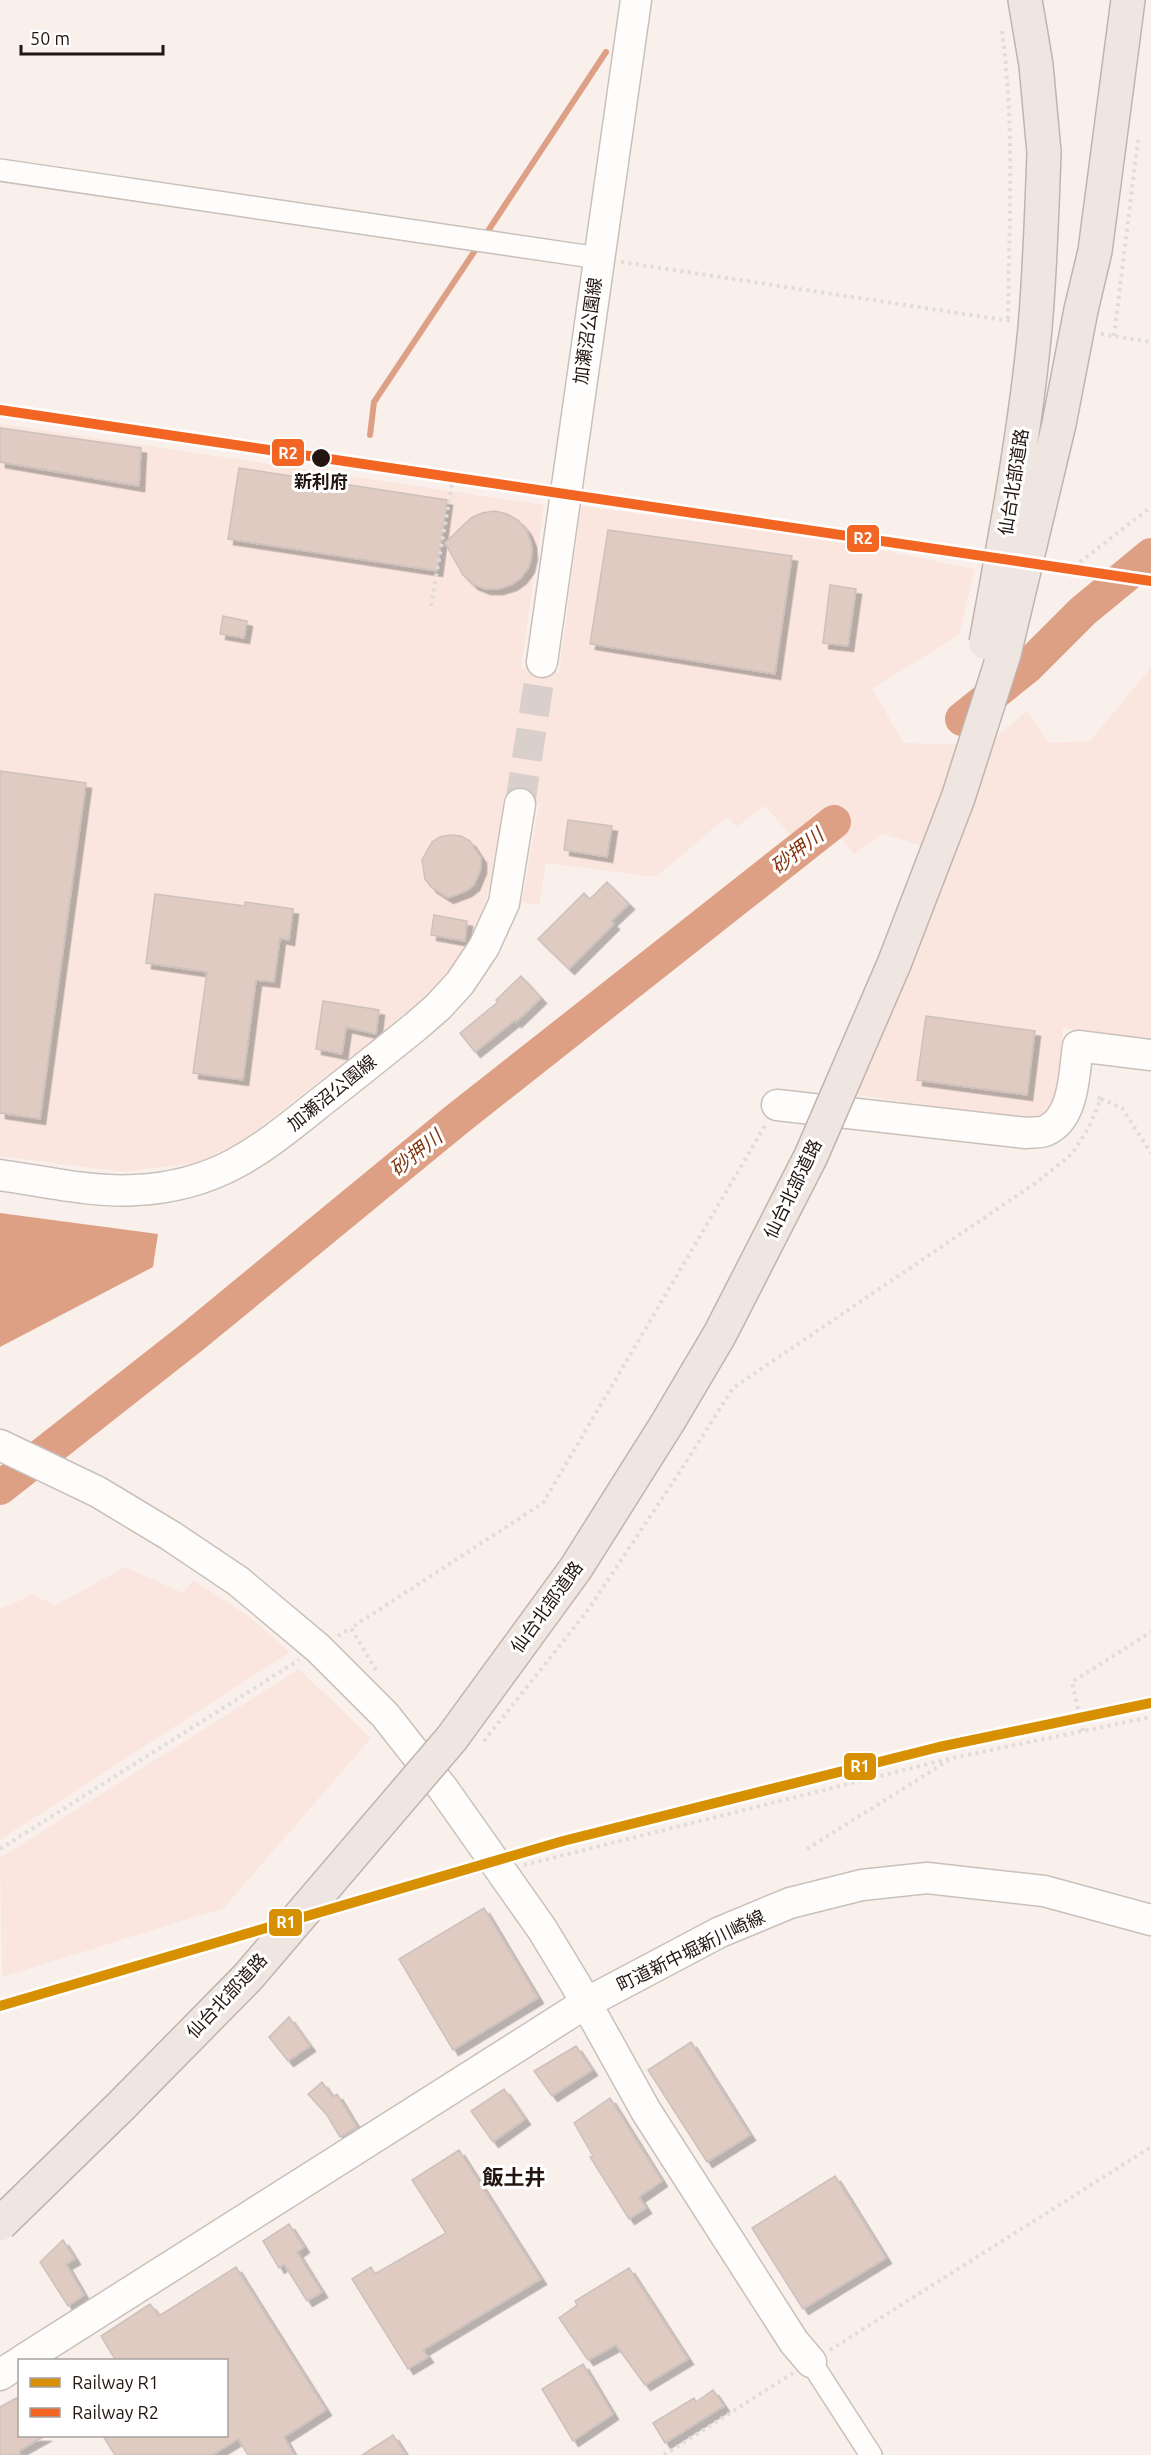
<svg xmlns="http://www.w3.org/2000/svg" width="1151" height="2455" viewBox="0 0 1151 2455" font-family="Ubuntu,'Noto Sans JP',sans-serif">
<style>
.built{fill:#fae6de}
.water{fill:#dea085}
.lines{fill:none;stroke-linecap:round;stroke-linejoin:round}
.stream{stroke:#dea085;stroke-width:6}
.river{stroke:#dea085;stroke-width:34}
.building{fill:#e0cbc2;stroke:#ccc1bd;stroke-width:1.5;filter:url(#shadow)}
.secondary-tunnel{stroke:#d9cfcb;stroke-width:30;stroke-dasharray:30 15;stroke-linecap:butt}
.street-casing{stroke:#cac0ba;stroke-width:24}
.secondary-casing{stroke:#cac0ba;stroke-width:33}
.highway-casing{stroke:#c1b3ad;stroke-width:36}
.path{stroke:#dfdcdb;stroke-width:4;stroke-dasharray:3 4.5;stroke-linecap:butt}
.street{stroke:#fefdfc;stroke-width:21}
.secondary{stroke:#fefdfc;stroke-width:30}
.highway{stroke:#f0e6e1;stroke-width:33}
.highway-bridge-casing{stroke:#c1b3ad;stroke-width:36;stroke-linecap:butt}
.highway-bridge{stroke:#f0e6e1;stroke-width:33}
.rail-1-casing{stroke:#fff;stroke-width:15}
.rail-2-casing{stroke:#fff;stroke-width:15}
.rail-1{stroke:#d79002;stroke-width:10}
.rail-2{stroke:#f26522;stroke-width:10}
.stop-dot{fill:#231510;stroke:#fff;stroke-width:2}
.labels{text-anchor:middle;stroke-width:6;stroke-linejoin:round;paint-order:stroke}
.street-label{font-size:18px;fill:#231510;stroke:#fff}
.stop-label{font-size:18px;font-weight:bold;fill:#231510;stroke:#fff}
.water-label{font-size:20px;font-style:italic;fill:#85360e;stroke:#fff}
.quarter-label{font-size:21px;font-weight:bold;fill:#231510;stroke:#fff}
.line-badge{stroke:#fff;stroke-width:2}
.badge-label{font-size:16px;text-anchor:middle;font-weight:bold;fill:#fff}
</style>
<defs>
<filter id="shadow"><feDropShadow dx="5.5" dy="5.5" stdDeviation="0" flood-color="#0004"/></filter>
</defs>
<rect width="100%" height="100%" fill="#f9f0ec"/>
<!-- built -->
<path class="built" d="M0,424l544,81 -23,163 38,5 22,-167 235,31 159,32 -16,66 -87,54 32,54 83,2 40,-34 22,32 41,-2 61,-74v372l-88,-11 -5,60 -4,18 -7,10 -12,5 -178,-26 94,-241 -69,-20 -28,20 -28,-34 -30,21 -31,-35 -28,21 -10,-10 -71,60 -110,-14 -7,42 -17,-3 17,-98 -35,-6 -13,81 -9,37 -38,64 -54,46 -149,116 -46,21 -71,9 -124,-16z
M125,1567l58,26 10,-13 54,35 43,37 -290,188v-231l32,-14 24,10z
M299,1669l72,69 -147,170 -222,69 -2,-119z"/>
<!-- water -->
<path class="water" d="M0,1213l158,21 -5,33 -153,80z"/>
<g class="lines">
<!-- stream -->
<path class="stream" d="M484,237l122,-185
M370,435l4,-33 104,-156"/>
<!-- river -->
<path class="river" d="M962,719l65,-52 56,-56 68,-56
M0,1488l192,-151 264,-217 378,-298"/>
</g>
<!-- building -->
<path class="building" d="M0,428l141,20 -2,38 -139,-24z
M239,468l208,32 -10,71 -209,-32z
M495,511l12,3 11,6 8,10 5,12 1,12 -3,13 -8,11 -10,7 -13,4h-13l-12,-5 -10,-9 -18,-32 26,-25 11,-5z
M608,530l184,26 -17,118 -185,-30z
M830,585l26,4 -8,57 -25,-3z
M223,616l24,5 -3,17 -24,-4z
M0,771l86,12 -46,336 -40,-6z
M568,820l44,6 -5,31 -43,-7z
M450,835l11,1 9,5 11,17v10l-7,17 -8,6 -18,7 -17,-11 -6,-8 -3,-19 10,-18 8,-5z
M607,882l22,22 -18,17 3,3 -45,45 -31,-30 46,-46 6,6z
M155,894l90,12v-4l48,7 -4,31 -9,-2 -6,44 -18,-2 -13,100 -50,-7 14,-101 -61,-9z
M434,915l33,6 -2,20 -34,-6z
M521,976l20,22 -25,24 -1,-2 -40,32 -15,-19 38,-31 -2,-2z
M323,1001l56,9 -3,24 -30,-7 -4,27 -26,-5z
M926,1016l109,15 -8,64 -110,-15z
M484,1908l54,90 -85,52 -54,-91z
M289,2017l21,29 -22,15 -19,-24z
M691,2042l59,93 -43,27 -59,-92z
M576,2046l16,24 -40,26 -18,-25z
M322,2082l11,15 4,-3 20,33 -17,10 -13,-22 -19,-21z
M504,2089l21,30 -32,23 -22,-31z
M610,2098l52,83 -23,16 7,11 -17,11 -39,-62 3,-1 -19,-33z
M459,2150l82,129 -118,71 5,7 -20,12 -56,-90 19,-12 4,7 71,-41 -34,-53z
M835,2176l51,82 -83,51 -51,-81z
M289,2224l15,23 -7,5 25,40 -15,9 -23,-37 -5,4 -16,-27z
M63,2240l12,19 -9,5 18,31 -16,11 -28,-44z
M236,2267l90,143 -42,27 10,18h-46l-10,-16 -26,16h-97l-12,-19h123v-75h-110l-15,-25 49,-32 9,12z
M629,2268l59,91 -43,26 -29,-40 -28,15 -29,-42 18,-13 -2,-4z
M583,2364l30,50 -40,27 -31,-52z
M713,2390l11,16 -59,37 -12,-20 41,-25 2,4z
M20,2396v40h25l-25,14v5h-20v-48z
M393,2435l13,20h-44z"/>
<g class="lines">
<!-- secondary-tunnel -->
<path class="secondary-tunnel" d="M520,804l22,-142"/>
<defs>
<path id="street" d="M0,170l599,88
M811,2362l60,93"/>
<path id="secondary" d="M542,662l94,-662
M777,1105l249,28c6,-1 14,0 19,-2 30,-12 29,-59 33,-85l73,9
M0,1175c43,6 93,18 136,15 82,-4 125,-40 186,-89 31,-24 62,-49 93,-74l23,-20 22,-24 24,-36 20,-44 16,-99
M0,1445l98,47 73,44 67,45 80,67 67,67 59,75 98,139 34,56 70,126 148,231 17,20
M23,2360l563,-357 134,-71 70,-29 72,-18 65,-7 117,13 107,29
M0,2375l20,-13"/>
<path id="highway" d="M1025,0l11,65 8,87
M1081,310l14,-59 33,-251"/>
</defs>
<!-- street casing -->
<use href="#street" class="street-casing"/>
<!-- secondary casing -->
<use href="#secondary" class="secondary-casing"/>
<!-- highway casing -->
<use href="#highway" class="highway-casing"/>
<!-- path -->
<path class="path" d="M1002,31c13,96 7,193 6,289
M621,262l390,59
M1101,334l50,8
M1114,336l24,-196
M1080,562l71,-55
M431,606l21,-122
M1101,1099l21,9 29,45
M338,1636l13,-8
M376,1670l-25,-42 192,-125 223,-379
M1083,1731l-11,-49 79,-50
M484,1741l104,-131 91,-137 54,-85 304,-206 35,-28 16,-25 13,-30 -6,-3
M0,1849l299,-189
M807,1849l142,-89
M524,1865l428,-107 199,-41
M830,2350l321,-203
M664,2455l129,-82"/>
<!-- street -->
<use href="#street" class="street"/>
<!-- secondary -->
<use href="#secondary" class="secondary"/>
<!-- highway -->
<use href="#highway" class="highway"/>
<defs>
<path id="highway-bridge" d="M986,643c19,-105 39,-209 49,-315 5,-58 7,-117 9,-176
M0,2224l120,-117 128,-130 204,-239 124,-170 92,-146 52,-88 91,-178 83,-192 64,-166 46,-144 55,-230 22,-114"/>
</defs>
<!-- highway-bridge casing -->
<use href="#highway-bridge" class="highway-bridge-casing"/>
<!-- highway-bridge -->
<use href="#highway-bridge" class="highway-bridge"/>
<defs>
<path id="rail-1" d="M0,2006l563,-165 376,-94 212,-44"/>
<path id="rail-2" d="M0,410l1151,171"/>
</defs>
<!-- rail-1 casing -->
<use href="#rail-1" class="rail-1-casing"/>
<!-- rail-2 casing -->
<use href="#rail-2" class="rail-2-casing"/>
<!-- rail-1 -->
<use href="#rail-1" class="rail-1"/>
<!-- rail-2 -->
<use href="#rail-2" class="rail-2"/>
</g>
<!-- markers -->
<circle class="stop-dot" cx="321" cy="458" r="10"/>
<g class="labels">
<!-- street labels -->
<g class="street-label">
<text transform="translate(588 331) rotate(-82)" y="6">加瀬沼公園線</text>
<text transform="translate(1014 482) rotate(-81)" y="6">仙台北部道路</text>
<text transform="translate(332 1093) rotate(-39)" y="6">加瀬沼公園線</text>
<text transform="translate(793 1189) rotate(-64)" y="6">仙台北部道路</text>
<text transform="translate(547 1607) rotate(-54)" y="6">仙台北部道路</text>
<text transform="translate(691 1951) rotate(-26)" y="6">町道新中堀新川崎線</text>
<text transform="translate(227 1996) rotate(-47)" y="6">仙台北部道路</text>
</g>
<!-- stop labels -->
<g class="stop-label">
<text x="321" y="488">新利府</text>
</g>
<!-- water labels -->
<g class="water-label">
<text transform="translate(797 851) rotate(-38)" y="7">砂押川</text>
<text transform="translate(416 1153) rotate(-39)" y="7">砂押川</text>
</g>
<!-- quarter labels -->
<g class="quarter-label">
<text x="514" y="2185">飯土井</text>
</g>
</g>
<g class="line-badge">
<rect x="271" y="438" width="34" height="29" rx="6" fill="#f26522"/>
<rect x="846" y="524" width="34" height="29" rx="6" fill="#f26522"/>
<rect x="843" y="1752" width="34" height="29" rx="6" fill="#d79002"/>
<rect x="268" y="1908" width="35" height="29" rx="6" fill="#d79002"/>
</g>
<g class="badge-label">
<text x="288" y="459">R2</text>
<text x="863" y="544">R2</text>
<text x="860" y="1772">R1</text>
<text x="286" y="1928">R1</text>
</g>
<!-- legend -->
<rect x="18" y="2359" width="210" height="78" fill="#ffffff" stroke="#a7a19f" stroke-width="1.5"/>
<rect x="30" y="2378" width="30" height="9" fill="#d79002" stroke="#a7a19f" stroke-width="1.5"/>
<text x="72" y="2389" font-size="18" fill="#231510">Railway R1</text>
<rect x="30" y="2408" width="30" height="9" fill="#f26522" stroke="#a7a19f" stroke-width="1.5"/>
<text x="72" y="2419" font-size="18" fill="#231510">Railway R2</text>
<!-- scale -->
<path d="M21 45v9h142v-9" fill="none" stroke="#231510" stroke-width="3"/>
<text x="30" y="45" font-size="18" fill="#231510" stroke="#ffffff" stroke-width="4.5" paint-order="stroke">50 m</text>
</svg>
